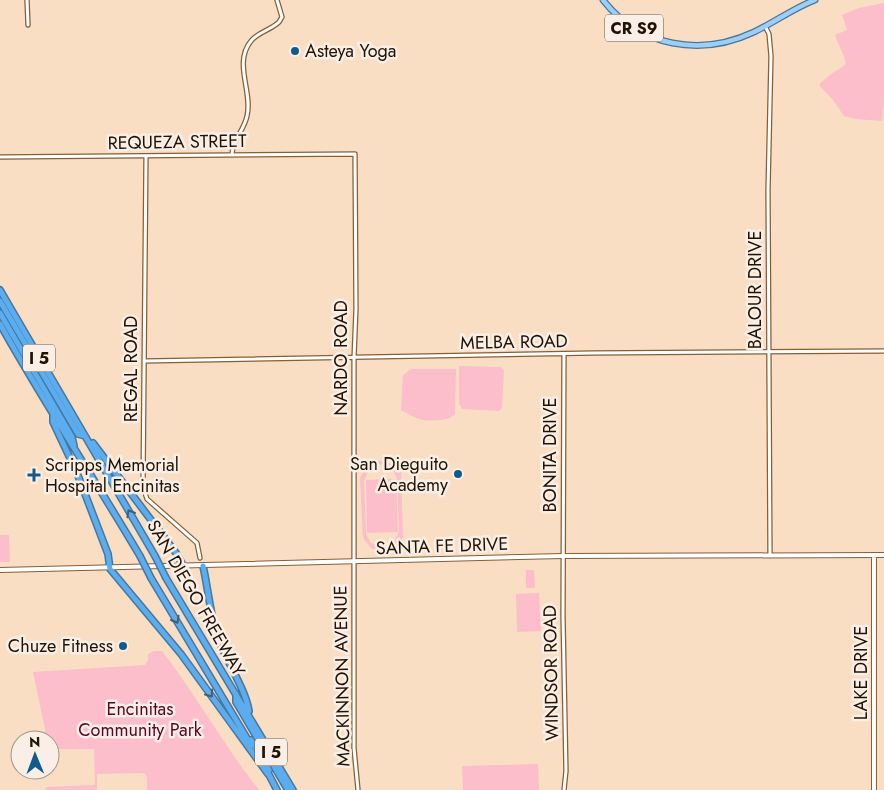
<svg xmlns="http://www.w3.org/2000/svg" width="884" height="790" viewBox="0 0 884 790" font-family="Jost,sans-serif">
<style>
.green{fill:#fbbeca;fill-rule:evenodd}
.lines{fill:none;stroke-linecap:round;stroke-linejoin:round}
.tertiary-casing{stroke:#875f35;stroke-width:5.5}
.secondary-casing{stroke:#875f35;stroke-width:6}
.primary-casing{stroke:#48779d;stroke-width:7}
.motorway-casing{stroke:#48779d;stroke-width:8}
.tertiary{stroke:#fff;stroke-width:3}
.secondary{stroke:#fff;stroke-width:4}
.primary{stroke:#9dcef6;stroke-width:4.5}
.motorway{stroke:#5cadf0;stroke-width:5}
.motorway-bridge-casing{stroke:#48779d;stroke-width:8;stroke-linecap:butt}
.motorway-bridge{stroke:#5cadf0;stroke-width:5}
.oneway{stroke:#3f6079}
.poi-dot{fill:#105b8e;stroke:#f9efe6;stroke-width:2}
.labels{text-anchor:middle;stroke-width:5;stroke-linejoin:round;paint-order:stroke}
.shield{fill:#f9efe6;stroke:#625446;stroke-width:1}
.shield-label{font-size:16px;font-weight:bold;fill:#221202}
.poi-label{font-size:18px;fill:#221202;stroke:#f9efe6;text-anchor:start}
.street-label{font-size:18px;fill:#221202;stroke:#f9efe6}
.park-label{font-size:18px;fill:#5a0426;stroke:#f9efe6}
</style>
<rect width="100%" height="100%" fill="#fadec3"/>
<!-- green -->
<path class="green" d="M884,3v99l-2,19 -26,-2 -12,-3 -11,-16 -14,-15c7,-9 18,-14 27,-21 -2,-11 -8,-19 -11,-29l12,-5 -5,-15 17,-7z
M459,366l42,1 3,3 -2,38 -3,3 -37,-2 -3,-6z
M411,369h45l-1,45c-5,5 -8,5 -15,6 -18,2 -23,-1 -39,-10l2,-35z
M377,461c10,-1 16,6 24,6l2,71 -8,10 -12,4 -12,-4 -8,-10 -3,-60 6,-11zM380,464l12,5 5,9 2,53 -5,11 -11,5 -12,-4 -5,-9 -2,-53 5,-11z
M396,479l2,53 -31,1 -1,-53z
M0,535h9l1,27h-10z
M526,570h8l1,18h-9z
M539,593l2,38 -24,1 -1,-38z
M154,651h8c35,45 62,95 97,139h-112v-13l-3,-4 -47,1v16h-51v-3l49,-2 -1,-36h-44v-9h-5v-11l-12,-57 112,-7 3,-5v-6z
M538,764l1,26h-76l-1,-24z"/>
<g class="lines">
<defs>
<path id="tertiary" d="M27,0l1,25
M765,26l4,8 2,22 -3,134 2,365
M232,155c0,-15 12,-24 15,-39 6,-24 -14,-53 4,-75 7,-9 20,-11 28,-19l3,-5 -5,-17
M0,157l355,-3 1,155 -2,49v390l4,42
M146,157l-3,330 4,12 50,44 3,15
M564,354l-1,262 3,155 -2,19
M145,361l448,-8 291,-2"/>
<path id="secondary" d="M874,555v235
M0,570l563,-14 321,-1"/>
<path id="primary" d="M603,0c37,47 98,57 151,32 21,-10 40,-24 61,-32"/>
<path id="motorway" d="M0,290l155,266
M0,301l78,133 7,2
M0,313l72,124 2,9
M0,324c44,79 94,154 140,232
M53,413v9l24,51 31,81 2,15 71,85 87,120
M93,443l83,110 8,14
M203,566c5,22 7,47 14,69 8,25 28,52 32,76
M151,578l100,167
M166,578l127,212
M236,694v8l52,88
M251,740l18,30
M267,771l10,19"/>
</defs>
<!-- tertiary casing -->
<use href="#tertiary" class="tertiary-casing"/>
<!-- secondary casing -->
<use href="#secondary" class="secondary-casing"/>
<!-- primary casing -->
<use href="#primary" class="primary-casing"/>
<!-- motorway casing -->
<use href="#motorway" class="motorway-casing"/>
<!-- tertiary -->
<use href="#tertiary" class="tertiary"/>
<!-- secondary -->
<use href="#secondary" class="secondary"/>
<!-- primary -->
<use href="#primary" class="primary"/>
<!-- motorway -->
<use href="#motorway" class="motorway"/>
<defs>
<path id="motorway-bridge" d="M140,556l11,22
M155,556l11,22"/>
</defs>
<!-- motorway-bridge casing -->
<use href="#motorway-bridge" class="motorway-bridge-casing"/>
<!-- motorway-bridge -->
<use href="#motorway-bridge" class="motorway-bridge"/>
</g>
<!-- one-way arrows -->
<defs><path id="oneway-chevron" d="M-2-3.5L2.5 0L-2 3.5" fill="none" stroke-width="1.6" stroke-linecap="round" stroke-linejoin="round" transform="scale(1.25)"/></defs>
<g class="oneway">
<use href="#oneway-chevron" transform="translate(130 513) rotate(-120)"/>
<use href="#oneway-chevron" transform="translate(176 620) rotate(60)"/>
<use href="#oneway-chevron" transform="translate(210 694) rotate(54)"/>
</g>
<!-- markers -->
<g class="poi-dot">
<circle cx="295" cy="51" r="5"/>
<circle cx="458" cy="474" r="5"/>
<path d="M31.5 467.5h5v5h5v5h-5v5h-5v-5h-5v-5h5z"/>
<circle cx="123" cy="646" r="5"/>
</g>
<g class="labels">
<!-- shield labels -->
<g class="shield">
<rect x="605" y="14.5" width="58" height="27" rx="4"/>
<rect x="23" y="344.5" width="32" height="27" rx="4"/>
<rect x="255" y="738.5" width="32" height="27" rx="4"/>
</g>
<g class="shield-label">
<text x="634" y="34">CR S9</text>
<text x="39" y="364">I 5</text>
<text x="271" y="758">I 5</text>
</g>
<!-- poi labels -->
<g class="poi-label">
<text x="305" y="57">Asteya Yoga</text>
<text x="448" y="470" text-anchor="end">San Dieguito<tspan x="448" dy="21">Academy</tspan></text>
<text x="45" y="471">Scripps Memorial<tspan x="45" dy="21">Hospital Encinitas</tspan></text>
<text x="113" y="652" text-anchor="end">Chuze Fitness</text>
</g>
<!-- street labels -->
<g class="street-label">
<text transform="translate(177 142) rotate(-1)" y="6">REQUEZA STREET</text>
<text transform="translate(755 290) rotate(-90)" y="6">BALOUR DRIVE</text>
<text transform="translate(514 342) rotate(-1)" y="6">MELBA ROAD</text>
<text transform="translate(341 358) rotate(-90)" y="6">NARDO ROAD</text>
<text transform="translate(131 369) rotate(-90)" y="6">REGAL ROAD</text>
<text transform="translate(550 455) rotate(-90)" y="6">BONITA DRIVE</text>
<text transform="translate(442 546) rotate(-2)" y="6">SANTA FE DRIVE</text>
<text transform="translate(196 598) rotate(60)" y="6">SAN DIEGO FREEWAY</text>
<text transform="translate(551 673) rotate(-91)" y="6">WINDSOR ROAD</text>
<text transform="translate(861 673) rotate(-90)" y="6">LAKE DRIVE</text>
<text transform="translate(342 676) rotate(-91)" y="6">MACKINNON AVENUE</text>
</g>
<!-- park labels -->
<g class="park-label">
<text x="140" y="715">Encinitas<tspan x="140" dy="21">Community Park</tspan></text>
</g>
</g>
<!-- north arrow -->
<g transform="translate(35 755) rotate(359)"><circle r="24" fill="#f9efe6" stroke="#a3978b"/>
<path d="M0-4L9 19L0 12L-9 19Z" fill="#105b8e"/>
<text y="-8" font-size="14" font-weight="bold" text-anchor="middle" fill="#221202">N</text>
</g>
</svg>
